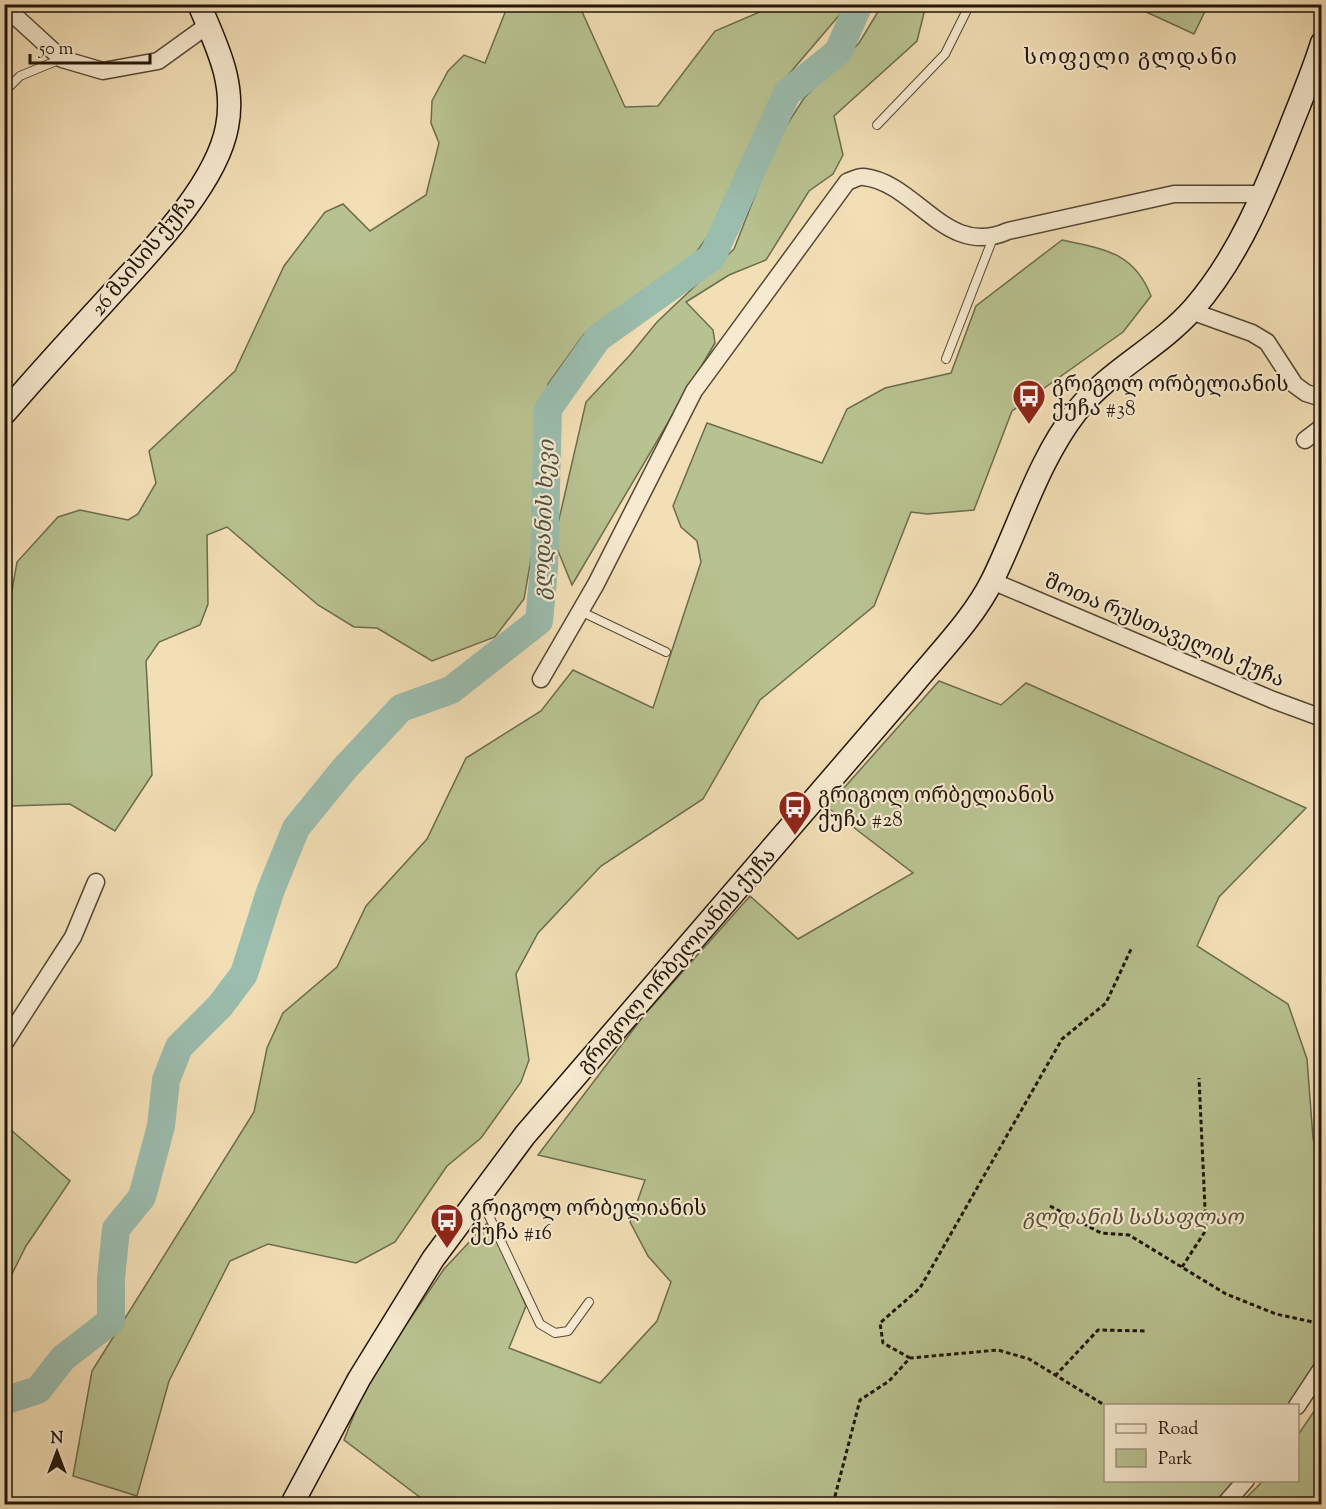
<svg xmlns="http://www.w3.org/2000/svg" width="1326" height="1509" viewBox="0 0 1326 1509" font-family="'Sorts Mill Goudy','Noto Serif Georgian',serif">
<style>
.green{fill:#b8c290;stroke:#6c6c4d;stroke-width:1.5}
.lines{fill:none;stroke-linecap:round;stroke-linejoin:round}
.river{stroke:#9bbdae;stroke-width:28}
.lane-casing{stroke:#544835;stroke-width:10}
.street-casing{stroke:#544835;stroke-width:19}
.secondary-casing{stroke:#1f150a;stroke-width:25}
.path{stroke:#1f150a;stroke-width:3;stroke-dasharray:4.5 3;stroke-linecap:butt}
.lane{stroke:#f7ead0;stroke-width:8}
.street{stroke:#f7ead0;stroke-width:16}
.secondary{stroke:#f7ead0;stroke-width:22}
.labels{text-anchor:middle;stroke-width:4.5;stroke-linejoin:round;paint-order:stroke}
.street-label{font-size:21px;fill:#1f150a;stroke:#f7ead0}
.poi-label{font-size:21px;fill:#1f150a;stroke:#f7ead0;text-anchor:start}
.park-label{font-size:21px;font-style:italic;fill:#555239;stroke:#f7ead0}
.neighbourhood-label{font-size:22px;letter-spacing:1.5px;fill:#1f150a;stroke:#f7ead0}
.water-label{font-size:22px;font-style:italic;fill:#4a5043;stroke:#f7ead0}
</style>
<rect width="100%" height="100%" fill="#f3dfb6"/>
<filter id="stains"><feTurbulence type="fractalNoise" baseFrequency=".00333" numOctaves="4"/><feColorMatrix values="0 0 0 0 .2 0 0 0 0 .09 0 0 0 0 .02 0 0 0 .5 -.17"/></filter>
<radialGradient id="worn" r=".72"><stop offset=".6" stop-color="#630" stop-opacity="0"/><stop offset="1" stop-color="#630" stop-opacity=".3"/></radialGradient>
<!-- green -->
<path class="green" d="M508,5h71l46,102 33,-1 57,-75 61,-26h72l-64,75 -55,127 -34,47 -111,80 -36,50 -10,61 -1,80 -13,74 -29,38 -63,24 -55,-33 -23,-1 -36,-22 -91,-78 -20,8 1,69 -8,21 -41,17 -13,19 6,114 -37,56 -45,-27 -59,2 -6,-2v-175l12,-67 41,-45 22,-7 48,10 10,-6 18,-31 -7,-32 86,-80 49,-105 41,-54 18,-8 27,27 56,-36 13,-52 -8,-20 1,-22 16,-30 16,-16 21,8z
M882,5h44l-9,36 -83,75 9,39 -10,19 -24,17 -43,69 -37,15 -43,27 27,28 2,13 -143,242 -18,-44 32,-139 44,-47 27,-33 77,-73 42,-107 28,-44 55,-55z
M1131,5l77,-1v1l-14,29z
M1062,240c42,9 72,12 89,56l-28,36 -111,79 -38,99 -47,4 -16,-2 -37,94 -114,94 -57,99 -102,67 -63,67 -22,41 13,86 -8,22 -40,56 -34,28 -52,76 -39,21 -88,-19 -38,17 -61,120 -32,115 -64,-20 19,-105 162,-259 13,-64 16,-35 54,-46 29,-61 61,-67 39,-81 75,-47 32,-41 80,38 48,-146 -4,-21 -16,-14 -8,-21 34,-83 115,40 25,-54 38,-21 66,-15 25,-67z
M939,681l62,24 25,-22 280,125 -87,89 -22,49 91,58 19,55 6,79 9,41 -1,182 -31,44 -184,1v74l129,1 -21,23h-785l-85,-64 23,-58 77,-113 45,-48 37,85 -17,42 91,35 57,-62 14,-39 -23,-26 -18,-34 15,-42 -107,-25 107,-141 105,-118 48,43 115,-66 -86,-66z
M11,1130l59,51 -44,65 -21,42 -1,-152z
M1321,1401v103h-81l23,-23 35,-1v-45z"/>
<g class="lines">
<!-- river -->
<path class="river" d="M4,1401l34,-11 25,-32 48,-37v-43l5,-49 26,-32 19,-71 5,-46 13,-33 41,-41 24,-32 26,-82 26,-64 49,-60 56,-60 50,-18 88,-69 5,-53 4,-159 50,-71 114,-81 75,-164 51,-41 21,-48"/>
<defs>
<path id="lane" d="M4,92l16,-16 41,-17
M877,125l68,-71 25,-50
M946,359l47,-121
M580,611l86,41
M481,1199l59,125 15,9 13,-2 21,-29"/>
<path id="street" d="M4,6l58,53 41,12 55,-10 50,-36
M1191,311l61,22 15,9 28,43 11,8 16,5
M1305,440l17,-13
M992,581l281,119 49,18
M541,679l55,-95 98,-193 153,-209c5,-2 12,-6 17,-5 53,6 82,82 144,54l166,-37h88
M4,1044l69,-107 23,-55
M1297,1406l25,-38
M1225,1504l21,-24"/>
<path id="secondary" d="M4,414c34,-40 69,-78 104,-116 40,-44 108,-112 119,-171 9,-45 -11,-82 -28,-123
M292,1504l67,-125 74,-120 92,-124 386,-448c28,-34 63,-69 82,-108 27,-55 45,-118 83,-167 33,-42 83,-64 118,-104 45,-52 71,-117 96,-180 11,-28 23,-56 32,-85"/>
</defs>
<!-- lane casing -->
<use href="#lane" class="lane-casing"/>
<!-- street casing -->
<use href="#street" class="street-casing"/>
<!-- secondary casing -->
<use href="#secondary" class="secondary-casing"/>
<!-- path -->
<path class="path" d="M1050,1206l51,27 28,2 97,59 50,20 46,10
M1182,1267l24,-37 -7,-152
M910,1358l-27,-15 -3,-20 40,-35 142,-249 44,-36 26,-56
M1055,1376l43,-46 49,1
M833,1504l27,-104 29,-19 21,-23 88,-8 31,9 77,47"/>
<!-- lane -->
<use href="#lane" class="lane"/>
<!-- street -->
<use href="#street" class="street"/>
<!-- secondary -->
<use href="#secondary" class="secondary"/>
</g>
<!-- icons -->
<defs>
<symbol id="bus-pin" viewBox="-11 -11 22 30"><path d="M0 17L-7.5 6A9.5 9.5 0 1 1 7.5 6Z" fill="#8f2418" stroke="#f7ead0"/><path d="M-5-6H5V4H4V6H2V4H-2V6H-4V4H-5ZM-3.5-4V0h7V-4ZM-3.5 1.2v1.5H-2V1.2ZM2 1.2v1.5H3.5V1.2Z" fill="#fff"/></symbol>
</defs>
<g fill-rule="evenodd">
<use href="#bus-pin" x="1010" y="377" width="38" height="52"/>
<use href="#bus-pin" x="776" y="788" width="38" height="52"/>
<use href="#bus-pin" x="428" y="1201" width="38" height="52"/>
</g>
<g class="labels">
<!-- street labels -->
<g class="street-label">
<text transform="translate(143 255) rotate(-50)" y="7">26 მაისის ქუჩა</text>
<text transform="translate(1165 630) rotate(23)" y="7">შოთა რუსთაველის ქუჩა</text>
<text transform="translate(676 960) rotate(-49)" y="7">გრიგოლ ორბელიანის ქუჩა</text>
</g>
<!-- poi labels -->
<g class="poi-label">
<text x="1052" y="391">გრიგოლ ორბელიანის<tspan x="1052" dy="24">ქუჩა #38</tspan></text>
<text x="818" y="802">გრიგოლ ორბელიანის<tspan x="818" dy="24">ქუჩა #28</tspan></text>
<text x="470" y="1215">გრიგოლ ორბელიანის<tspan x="470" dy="24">ქუჩა #16</tspan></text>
</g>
<!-- park labels -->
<g class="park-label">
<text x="1133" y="1224">გლდანის სასაფლაო</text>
</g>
<!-- neighbourhood labels -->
<g class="neighbourhood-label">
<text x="1131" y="64">სოფელი გლდანი</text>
</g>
<!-- water labels -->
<g class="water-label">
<text transform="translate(543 520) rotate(-88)" y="8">გლდანის ხევი</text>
</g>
</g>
<!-- margin -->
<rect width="1326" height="1509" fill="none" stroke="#f3dfb6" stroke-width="24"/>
<rect x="6" y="6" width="1314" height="1497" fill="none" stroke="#1f150a" stroke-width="3"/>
<rect x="12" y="12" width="1302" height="1485" fill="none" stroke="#1f150a" stroke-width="1.5"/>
<!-- legend -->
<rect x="1104" y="1404" width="195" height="78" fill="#f7ead0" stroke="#a19581" stroke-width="1.5"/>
<rect x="1116" y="1424" width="30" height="9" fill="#f7ead0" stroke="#a19581" stroke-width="1.5"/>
<text x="1158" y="1434" font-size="18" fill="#1f150a">Road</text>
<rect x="1116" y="1449" width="30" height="18" fill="#b8c290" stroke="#a19581" stroke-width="1.5"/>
<text x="1158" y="1464" font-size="18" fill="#1f150a">Park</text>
<!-- north arrow -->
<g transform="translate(57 1452)" stroke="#f7ead0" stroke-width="4.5" paint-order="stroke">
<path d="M0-4.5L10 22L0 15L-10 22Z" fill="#1f150a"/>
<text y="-9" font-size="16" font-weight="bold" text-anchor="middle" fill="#1f150a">N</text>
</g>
<!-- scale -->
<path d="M30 54v9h120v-9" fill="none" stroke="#1f150a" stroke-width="3"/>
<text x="39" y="54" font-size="18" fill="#1f150a" stroke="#f7ead0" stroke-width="4.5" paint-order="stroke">50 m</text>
<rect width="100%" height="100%" filter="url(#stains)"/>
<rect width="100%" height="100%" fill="url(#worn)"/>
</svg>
